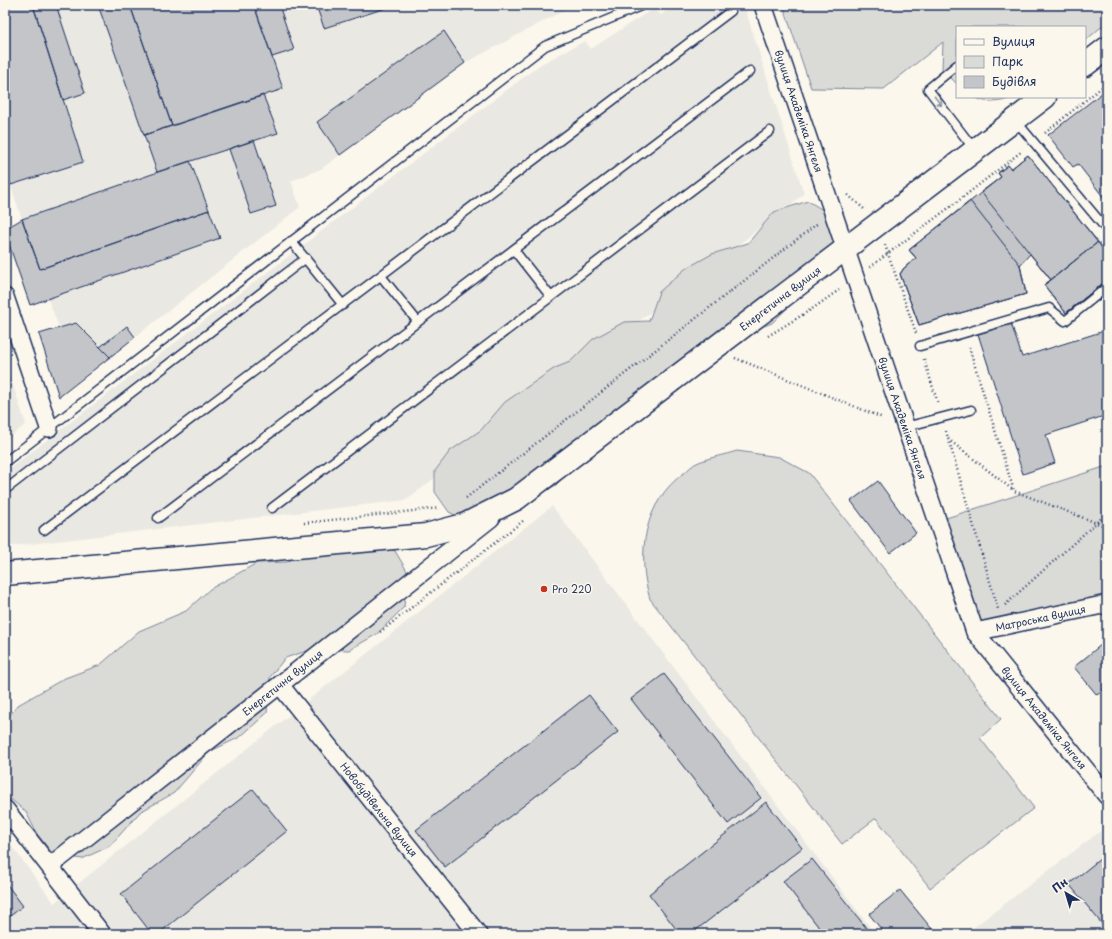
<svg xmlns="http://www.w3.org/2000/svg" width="1112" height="939" viewBox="0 0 1112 939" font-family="'Playpen Sans',sans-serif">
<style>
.built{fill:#eae8e2}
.green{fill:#dadad7;stroke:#7a849a}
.building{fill:#c3c5c9;stroke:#1b2f5e}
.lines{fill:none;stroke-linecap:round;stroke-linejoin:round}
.service-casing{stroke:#1b2f5e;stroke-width:11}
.minor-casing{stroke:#1b2f5e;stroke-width:20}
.secondary-casing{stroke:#1b2f5e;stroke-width:25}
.path{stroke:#1b2f5e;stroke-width:2.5;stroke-dasharray:1 3;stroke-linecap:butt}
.service{stroke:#fbf7ec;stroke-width:8}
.minor{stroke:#fbf7ec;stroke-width:17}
.secondary{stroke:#fbf7ec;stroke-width:22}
.oneway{stroke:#8b93a5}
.poi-dot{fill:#c8321e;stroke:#fbf7ec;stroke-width:1.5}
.labels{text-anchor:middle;stroke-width:3;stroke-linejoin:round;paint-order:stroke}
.street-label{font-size:10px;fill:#1b2f5e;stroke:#fbf7ec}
.poi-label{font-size:10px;fill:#1b2f5e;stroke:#fbf7ec;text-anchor:start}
</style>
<rect width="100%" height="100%" fill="#fbf7ec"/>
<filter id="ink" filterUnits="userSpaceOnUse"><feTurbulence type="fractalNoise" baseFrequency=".025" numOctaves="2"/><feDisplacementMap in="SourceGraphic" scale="8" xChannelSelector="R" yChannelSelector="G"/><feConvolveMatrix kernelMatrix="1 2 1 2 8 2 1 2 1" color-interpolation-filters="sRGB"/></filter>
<g filter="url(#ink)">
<!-- built -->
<path class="built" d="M5,5h569l-109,58 -144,106 -30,12 9,26 -241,190 -20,-63 20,-7 -11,-28 -18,6 -25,-72v-4l17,-10 -17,-51z
M674,5h70l60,189 -398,306 -401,47v-75l536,-408 44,-23 6,8 63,-41 7,7z
M5,362l21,62 -21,17z
M552,506l323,428h-870v-97l49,66z
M1106,827l1,107h-142z"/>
<!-- green -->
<path class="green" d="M783,5h324v17l-22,19v-14h-128v57l-15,-15 1,-27 -59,47 -73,-1z
M975,97h37c-10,6 -27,7 -37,0z
M808,201l20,12 8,27 -25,45 -39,38 -39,15 -155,124 -22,23 -40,23 -18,15 -26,1 -23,-12 -14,-20v-21l15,-20 31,-21 24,-28 50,-34 15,-6 23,-23 31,-17 25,-1 10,-29 26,-23 27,-15 36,-11 26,-31z
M737,451l42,6 30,16 192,246 -21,19 54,70 -104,80 -54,-70 -34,26 -192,-245c-14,-45 -6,-97 34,-126 5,-4 9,-9 15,-11 11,-5 26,-7 38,-11z
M1107,466v138l-132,28 -38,-111z
M363,533l32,18 12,20 -3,36 -27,27 -28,16 -36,-1 -28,9 -15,19 -3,36 -27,24 -31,15 -35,41 -34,19 -30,34 -28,13 -29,-5 -16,-20 -11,-22 -21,-18v-73l13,-16 47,-27 35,-13 39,-34 47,-20 24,-22 47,-26 30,-1 43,-26z"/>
<!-- building -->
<path class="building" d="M5,5h28l50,157 -72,23 -6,-17z
M33,5h23l29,88 -22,7z
M98,5h32l42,121 -28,9z
M130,5h124l29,84 -111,37z
M254,5h25l15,45 -22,7z
M316,5h79l-71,23z
M459,5h20l-18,6z
M444,31l21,32 -125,92 -23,-33z
M1107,89v113l-29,-38 -5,3 -25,-32z
M263,95l15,38 -121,39 -13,-37z
M254,140l22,66 -25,8 -22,-65z
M1028,155l79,99v26l-41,33 -22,-28 7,-5 -21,-26 -10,11 6,29 -107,31 -19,-51 4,-6 12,-10 -7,-8 92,-73 -3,-4 10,-8 3,4z
M1028,155l70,87 -47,38 -70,-88 20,-15 -3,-4 10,-8 3,4z
M190,161l19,49 -169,59 -18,-50z
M970,201l50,64 6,29 -107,31 -19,-51 4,-6 12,-10 -7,-8z
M209,210l11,28 -190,67 -25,-72v-4l17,-10 18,50z
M1098,242l9,12v26l-41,33 -22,-28z
M76,323l34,34 -51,40 -20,-63z
M1011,323l11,34 85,-27v85l-61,20 9,28 -32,11 -45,-140z
M127,326l8,11 -25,20 -10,-10z
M878,481l38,52 -26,20 -39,-52z
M1102,644l5,6v37l-10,8 -23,-28z
M664,674l97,124 -33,26 -97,-125z
M589,695l29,37 -173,135 -29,-37z
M253,789l34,42 -129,103h-6l-31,-40z
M766,802l36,46 -111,86h-11l-31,-40z
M812,859l59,75h-47l-41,-53z
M1100,859l7,8v63l-38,-46z
M5,882l18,24 -18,14z
M900,890l36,44h-51l-16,-20z"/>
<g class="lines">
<defs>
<path id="service" d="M957,65l-29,24 46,60
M1016,121l91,109
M291,241l52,64
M514,250l37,47
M381,276l37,46
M920,346l129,-38 16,13 42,-34
M905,427l66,-17
M5,462l540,-416 98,-41
M5,490l301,-232
M272,508l498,-377
M158,518l592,-447
M44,530l687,-519"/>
<g id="minor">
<path id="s1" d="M763,5l212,627 132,164"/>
<path d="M5,297l44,131"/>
<path id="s2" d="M975,632l132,-28"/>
<path id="s3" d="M280,685l198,249"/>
<path d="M5,809l97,125"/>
<path id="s4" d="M50,866l441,-348"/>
</g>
<g id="secondary">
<path d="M1085,65l22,-17"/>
<path id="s5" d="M5,574l421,-39 38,-10 52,-26 529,-402"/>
</g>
</defs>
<!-- service casing -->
<use href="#service" class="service-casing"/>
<!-- minor casing -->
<use href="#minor" class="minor-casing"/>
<!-- secondary casing -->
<use href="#secondary" class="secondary-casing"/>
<!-- path -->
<path class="path" d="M1045,133l62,-50
M848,195l16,14
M885,245l31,88
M870,267l92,-69 60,-47
M768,336l44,-27 27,-19
M969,347l45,144 93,36
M735,358l148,60
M924,359l14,45
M946,431l52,178
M948,439l65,51
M466,498l352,-275
M304,523l136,-15
M1005,605l102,-92
M380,632l143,-111"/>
<!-- service -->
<use href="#service" class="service"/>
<!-- minor -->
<use href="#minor" class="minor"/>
<!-- secondary -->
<use href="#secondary" class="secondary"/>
</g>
<!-- one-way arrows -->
<defs><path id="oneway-shaft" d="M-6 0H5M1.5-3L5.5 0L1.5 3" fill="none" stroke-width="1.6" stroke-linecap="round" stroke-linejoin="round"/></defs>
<use class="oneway" href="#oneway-shaft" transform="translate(938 101) rotate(53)"/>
</g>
<!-- markers -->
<circle class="poi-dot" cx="544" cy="589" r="4"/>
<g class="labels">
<!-- street labels -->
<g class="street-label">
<text dy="4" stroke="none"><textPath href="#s1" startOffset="112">вулиця Академіка Янгеля</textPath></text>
<text dy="4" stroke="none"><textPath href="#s5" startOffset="852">Енергетична вулиця</textPath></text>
<text dy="4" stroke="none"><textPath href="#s1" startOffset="436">вулиця Академіка Янгеля</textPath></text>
<text dy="4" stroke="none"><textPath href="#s2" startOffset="67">Матроська вулиця</textPath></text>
<text dy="4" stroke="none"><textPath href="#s4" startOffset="296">Енергетична вулиця</textPath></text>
<text dy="4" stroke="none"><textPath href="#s1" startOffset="772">вулиця Академіка Янгеля</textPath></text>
<text dy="4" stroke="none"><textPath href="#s3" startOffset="159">Новобудівельна вулиця</textPath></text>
</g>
<!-- poi labels -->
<g class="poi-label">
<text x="552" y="593">Pro 220</text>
</g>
</g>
<!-- margin -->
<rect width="1112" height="939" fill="none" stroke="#fbf7ec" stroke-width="20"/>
<rect x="10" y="10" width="1092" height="919" fill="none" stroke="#1b2f5e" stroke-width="1.5" filter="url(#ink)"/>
<!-- legend -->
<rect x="956" y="26" width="130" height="72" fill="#fbf7ec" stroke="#a1a7b3"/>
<rect x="964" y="39" width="20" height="6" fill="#fbf7ec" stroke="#a1a7b3"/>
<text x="992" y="46" font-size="12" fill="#1b2f5e">Вулиця</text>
<rect x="964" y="56" width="20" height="12" fill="#dadad7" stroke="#a1a7b3"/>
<text x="992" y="66" font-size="12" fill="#1b2f5e">Парк</text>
<rect x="964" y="76" width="20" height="12" fill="#c3c5c9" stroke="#a1a7b3"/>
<text x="992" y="86" font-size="12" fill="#1b2f5e">Будівля</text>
<!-- north arrow -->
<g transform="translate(1066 893) rotate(322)" stroke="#fbf7ec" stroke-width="3" paint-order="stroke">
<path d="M0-3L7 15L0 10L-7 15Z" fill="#1b2f5e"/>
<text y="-6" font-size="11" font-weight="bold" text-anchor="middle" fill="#1b2f5e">Пн</text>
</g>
</svg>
